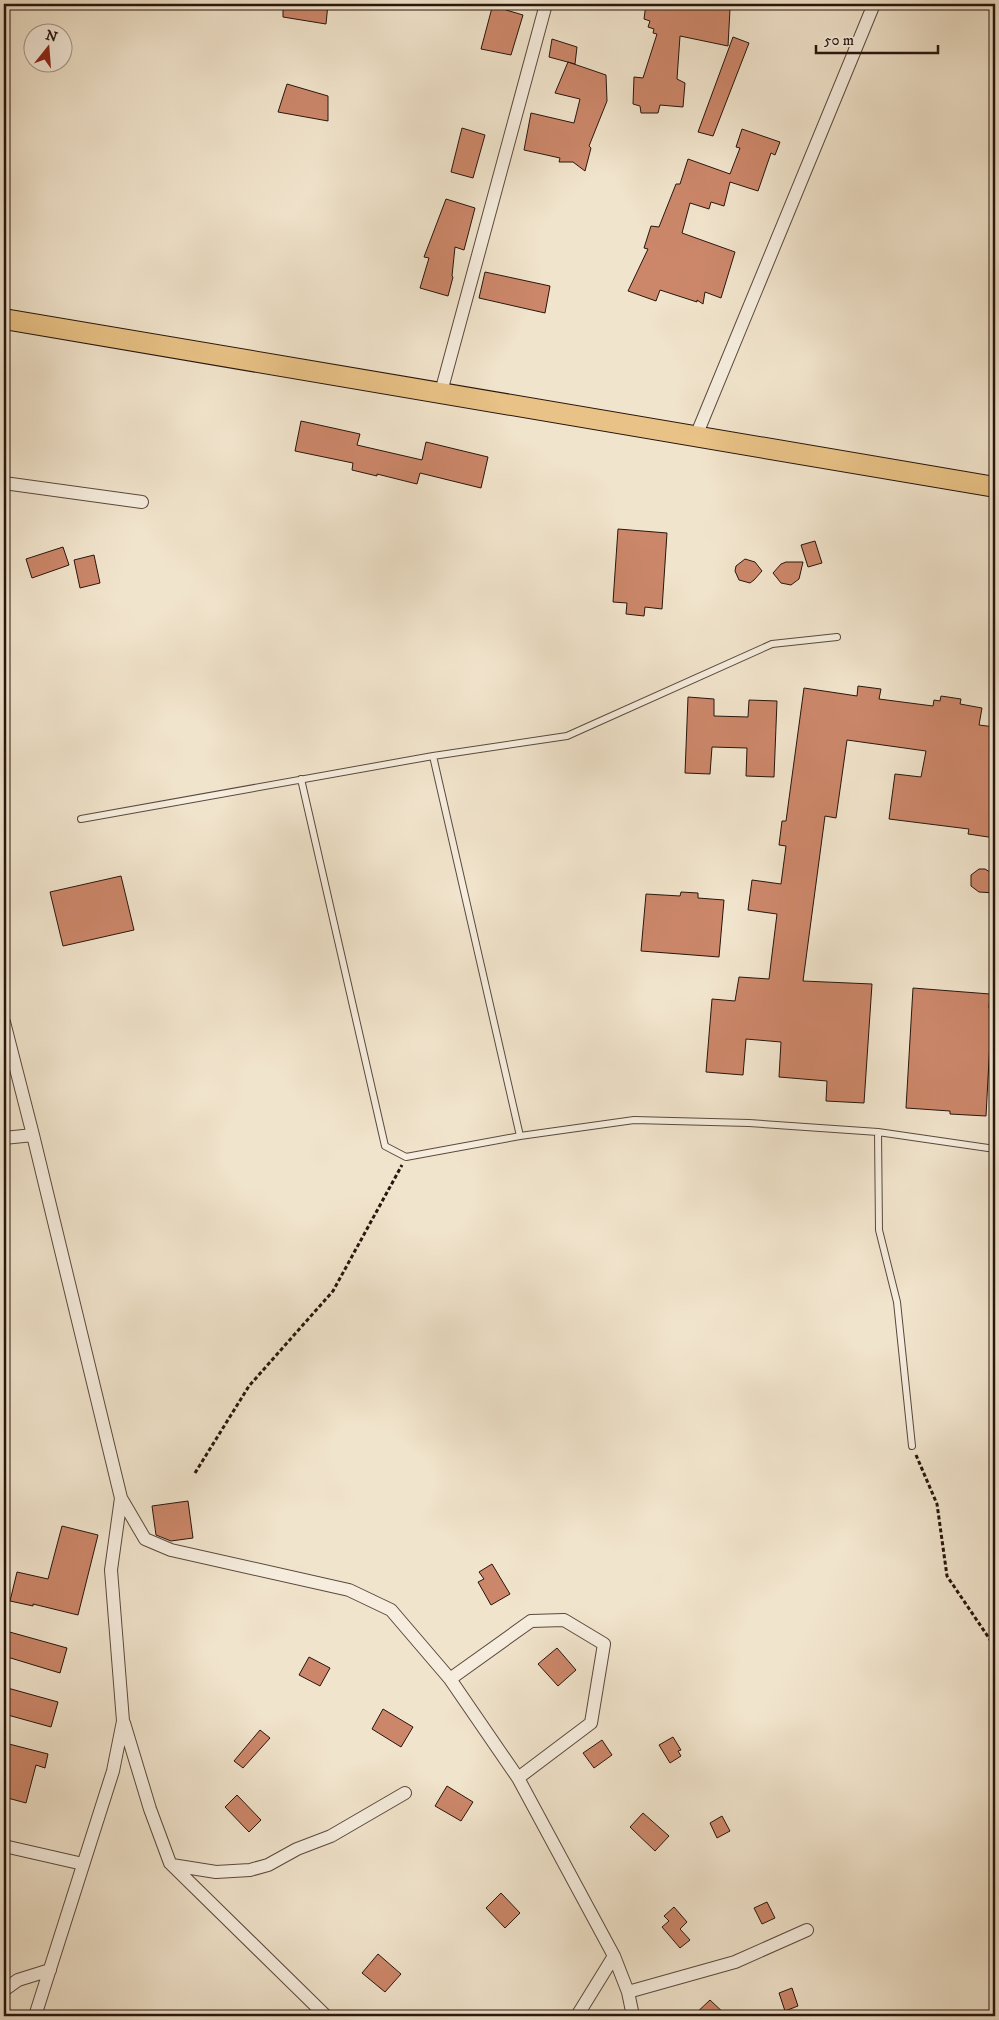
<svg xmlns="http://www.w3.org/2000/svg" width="999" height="2020" viewBox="0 0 999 2020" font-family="'IM FELL DW Pica',serif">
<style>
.building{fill:#cc876a;stroke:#28150d}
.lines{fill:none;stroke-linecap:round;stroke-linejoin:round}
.service-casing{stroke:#5a493d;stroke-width:8}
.minor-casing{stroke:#5a493d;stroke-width:14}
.primary-casing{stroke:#28150d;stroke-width:22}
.path{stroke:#28150d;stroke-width:3;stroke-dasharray:4 2.5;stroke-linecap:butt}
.service{stroke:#f6edde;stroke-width:6}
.minor{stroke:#f6edde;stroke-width:12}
.primary{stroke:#e8c286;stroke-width:20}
</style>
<rect width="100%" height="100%" fill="#f1e4cc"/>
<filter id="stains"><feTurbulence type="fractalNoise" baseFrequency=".004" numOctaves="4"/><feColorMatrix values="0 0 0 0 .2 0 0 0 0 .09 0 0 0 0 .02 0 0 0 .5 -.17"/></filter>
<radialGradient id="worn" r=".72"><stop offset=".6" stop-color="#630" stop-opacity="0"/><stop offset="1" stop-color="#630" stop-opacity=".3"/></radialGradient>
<!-- building -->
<path class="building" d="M283,4h45l-2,20 -43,-7z
M493,4h15l-2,6 17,5 -12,40 -30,-6z
M646,4h81l3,5 -2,37 -48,-10 -3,43 8,4 -2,24 -23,-2 -2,8h-17l-1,-7 -7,-2 1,-27 9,1 14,-44 -4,-1 1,-4 -6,-2 2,-6 -6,-2z
M733,37l16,6 -36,93 -15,-4z
M552,39l25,8 -2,17 -26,-7z
M568,62l38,13 1,26 -18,45 2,2 -6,23 -12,-9h-14l1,-4 -36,-8 7,-37 43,10 6,-24 -25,-6z
M287,84l41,12v25l-50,-9z
M462,128l23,7 -12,43 -22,-6z
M742,129l38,13 -5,13 -4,-2 -13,38 -28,-9 -6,24 -13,-4 -2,7 -19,-6 -8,30 53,19 -14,46 -16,-6 -2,12 -6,-4v2l-37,-12 -4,11 -28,-10 20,-42 -4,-1 7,-22 8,1 17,-43h4l8,-25 42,15 10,-26 -4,-1z
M446,199l29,9 -11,42 -9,-3 -3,29 1,1 -5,19 -28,-8 9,-30 -5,-1z
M485,272l65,14 -5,27 -66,-15z
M301,421l59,13 -3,11 65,15 4,-18 62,15 -7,31 -61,-15 -3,11 -40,-10v2l-25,-6 1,-7 -58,-12z
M618,529l49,4 -5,76 -17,-2 -1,9 -18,-2 1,-11 -14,-1z
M815,541l7,22 -14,4 -7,-22z
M63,547l6,18 -37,13 -6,-19z
M94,555l6,28 -20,5 -6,-28z
M745,559l10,3 7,9 -8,9 -4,3 -11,-3 -4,-9 1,-5z
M786,562h17l-4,17 -8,6 -10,-2 -8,-10 8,-9z
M858,686l23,3 -2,10 54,7 1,-6 6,1 1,-5 20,3 -1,5 22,4 -3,17 16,2v111l-27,-4 1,-5 -80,-10 6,-45 26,3 5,-26 -79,-11 -11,78 -11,-2 -22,165 69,3 -8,119 -38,-2 1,-20 -48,-4 2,-35 -35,-3 -3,36 -37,-3 6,-73 23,2 4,-24 30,2 8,-65 -29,-4 4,-30 29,4 5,-38 -7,-1 3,-24h4l18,-133 53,8z
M688,697l26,2v17l34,1 1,-17 28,1 -3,76 -28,-1 1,-28 -35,-1 -2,27 -25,-1z
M979,869h6l10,6v18l-16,-1 -8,-6v-11z
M121,876l13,54 -71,16 -13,-54z
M681,892l17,1v5l26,2 -5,57 -78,-6 5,-57 34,2z
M913,988l77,6 -1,14h6v33h-5l-4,75 -36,-2v-3l-44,-3z
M188,1501l5,37 -22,3 -15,-6 -4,-29z
M62,1526l36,9 -20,80 -45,-11v2l-23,-5 7,-29 31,7z
M492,1564l18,30 -19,11 -13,-23 6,-3 -5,-7z
M6,1631l61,17 -7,25 -56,-17v-17z
M557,1648l19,22 -18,16 -20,-22z
M309,1657l21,11 -10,18 -21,-11z
M4,1687l54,15 -7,25 -47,-13z
M383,1709l30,18 -12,20 -29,-18z
M260,1730l10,8 -27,30 -9,-7z
M673,1737l8,13 -3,1 3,5 -11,7 -11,-18z
M602,1740l10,15 -18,13 -11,-15z
M9,1744l39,10 -3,14 -9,-3 -10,38 -22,-6v-33z
M447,1786l26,16 -12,19 -26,-15z
M237,1795l24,25 -12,12 -24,-25z
M643,1813l26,23 -14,15 -25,-24z
M722,1816l8,15 -13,7 -7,-15z
M501,1893l19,20 -15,15 -19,-20z
M767,1902l8,16 -13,6 -8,-16z
M674,1907l13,15 -7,7 10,11 -10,8 -18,-21 7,-6 -5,-5z
M378,1954l23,20 -16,18 -23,-19z
M792,1988l6,18 -13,5 -6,-18z
M710,2000l17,16h-34z"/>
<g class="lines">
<defs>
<path id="service" d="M433,756l87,380
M301,779l84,367 21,11 114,-21 114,-16 115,3 129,9 117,17
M81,819l352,-63 134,-20 205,-92 65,-7
M878,1132l1,98 18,72 15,144"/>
<path id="minor" d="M441,392l105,-388
M696,436l178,-432
M4,483l138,19
M4,1022l29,113 88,363 -10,72 12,151 -10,50 -78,245
M4,1138l29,-3
M121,1498l24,41 26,11 178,40 42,20 59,69 68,99 96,178 14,36 5,24
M450,1679l81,-58 33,-1 40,24 -13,79 -73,55
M124,1723l26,86 20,54 156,153
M4,1846l79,18
M172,1865l44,7 34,-2 18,-5 29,-16 34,-13 74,-43
M4,1990l14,-10 32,-10
M628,1992l107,-30 72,-32
M577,2016l37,-60"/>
<path id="primary" d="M4,319l991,168"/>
</defs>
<!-- service casing -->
<use href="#service" class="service-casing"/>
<!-- minor casing -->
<use href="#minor" class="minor-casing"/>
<!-- primary casing -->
<use href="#primary" class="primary-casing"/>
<!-- path -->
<path class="path" d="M916,1455l21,49 10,72 48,71
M195,1473l54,-87 84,-95 69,-126"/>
<!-- service -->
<use href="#service" class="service"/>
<!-- minor -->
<use href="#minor" class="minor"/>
<!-- primary -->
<use href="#primary" class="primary"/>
</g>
<!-- margin -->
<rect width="999" height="2020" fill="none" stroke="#f1e4cc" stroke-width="20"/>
<rect x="5" y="5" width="989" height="2010" fill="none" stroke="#28150d" stroke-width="2.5"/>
<rect x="10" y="10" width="979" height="2000" fill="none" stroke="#28150d"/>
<!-- north arrow -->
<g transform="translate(48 48) rotate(17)"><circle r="24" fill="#f6edde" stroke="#a4978a"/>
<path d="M0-4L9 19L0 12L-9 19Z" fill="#8f2418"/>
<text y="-8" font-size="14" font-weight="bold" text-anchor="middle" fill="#28150d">N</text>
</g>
<!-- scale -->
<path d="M816 45v8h122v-8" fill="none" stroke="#28150d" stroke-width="2.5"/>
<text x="824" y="45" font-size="15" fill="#28150d" stroke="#f6edde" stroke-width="4" paint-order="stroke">50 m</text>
<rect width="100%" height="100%" filter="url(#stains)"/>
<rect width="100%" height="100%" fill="url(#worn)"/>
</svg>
